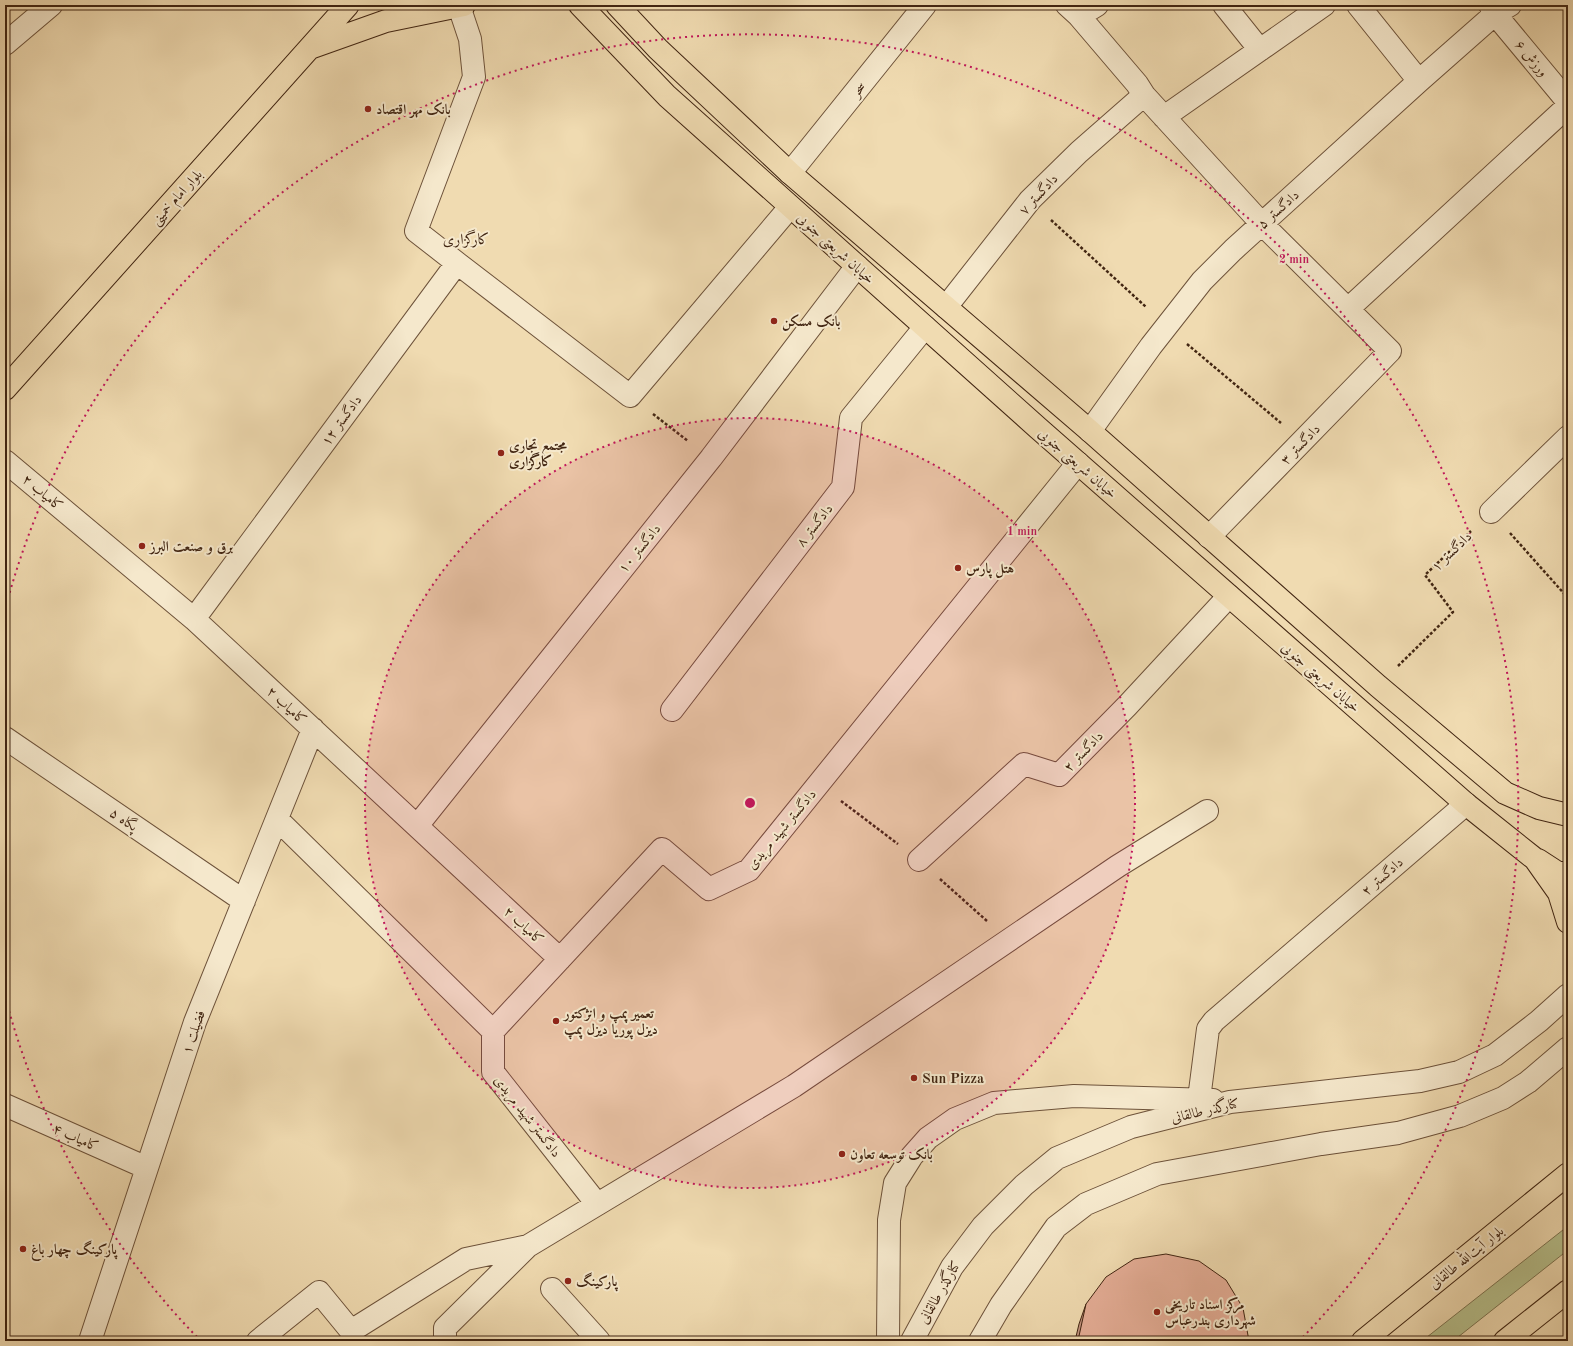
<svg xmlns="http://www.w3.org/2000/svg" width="1573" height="1346" viewBox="0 0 1573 1346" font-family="'Old Standard TT',Amiri,serif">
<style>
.green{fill:#b7c18d;stroke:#7c7350}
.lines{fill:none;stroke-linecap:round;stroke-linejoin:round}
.minor-casing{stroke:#6d523a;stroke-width:24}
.major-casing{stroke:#412512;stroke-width:24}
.path{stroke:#412512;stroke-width:2.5;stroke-dasharray:3 2;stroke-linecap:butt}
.minor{stroke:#f5e8cc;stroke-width:22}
.major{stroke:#f0dbb1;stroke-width:22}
.wall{fill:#c59682;stroke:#412512}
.building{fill:#e5ae97;stroke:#412512}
.ring{fill:none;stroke:#c2185b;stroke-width:2;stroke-dasharray:2 4}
.poi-dot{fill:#8f2418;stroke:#f5e8cc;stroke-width:1.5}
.labels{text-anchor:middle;stroke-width:4;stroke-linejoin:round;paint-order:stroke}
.street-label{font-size:14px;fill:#412512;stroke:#f5e8cc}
.poi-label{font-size:14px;font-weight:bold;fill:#412512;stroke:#f5e8cc;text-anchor:start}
.neighbourhood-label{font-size:15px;fill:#412512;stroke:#f5e8cc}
.centre{fill:#c2185b;stroke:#f5e8cc;stroke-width:2}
.ring-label{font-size:12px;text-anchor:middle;font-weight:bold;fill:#c2185b;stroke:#f5e8cc;stroke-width:4;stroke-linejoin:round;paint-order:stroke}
</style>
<rect width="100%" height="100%" fill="#f0dbb1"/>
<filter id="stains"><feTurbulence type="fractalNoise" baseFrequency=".005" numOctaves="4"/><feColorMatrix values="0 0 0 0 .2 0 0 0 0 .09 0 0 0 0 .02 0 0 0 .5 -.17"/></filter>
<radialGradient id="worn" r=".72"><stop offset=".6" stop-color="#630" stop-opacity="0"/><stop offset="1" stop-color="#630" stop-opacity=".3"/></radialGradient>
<!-- green -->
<path class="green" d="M1568,1226v24l-115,91h-31z"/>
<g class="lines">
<defs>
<path id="minor" d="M1067,5l12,11 58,68 7,11 118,129 128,127 -181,186
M1224,5l36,45
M1358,5l61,76
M1490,5l5,9 73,88
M1079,16l18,-11
M5,44l46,-39
M1164,117l160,-112
M790,173l135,-168
M457,263l173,133 160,-189
M946,307l84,-107 49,-48 65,-57
M1348,309l220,-203
M1090,431l61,-85 51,-65 31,-31 186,-169 76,-67 15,-9
M5,461l189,158 366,340
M1491,512l77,-75
M194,619l263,-356 -41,-32 58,-154 -4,-38 -11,-33
M672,710l171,-223 8,-69 74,-91
M5,738l239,163
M277,819l216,212
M417,826l294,-368 146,-192
M919,860l105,-96 35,11 68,-69 102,-110
M1199,1099l9,-70 6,-8 252,-217
M5,1105l142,63
M597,1204l-104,-132v-41l169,-182 47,40 40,-19 329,-407
M552,1289l47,52
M90,1341l105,-319 118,-293
M258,1341l61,-49 32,39 115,-72 62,-13
M445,1341v-13l83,-82 266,-160 324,-220 89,-55
M888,1341l1,-121 6,-37 17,-27 16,-18 27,-19 39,-16 80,-7 139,4
M912,1341l40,-74 31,-41 41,-41 33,-27 74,-31 99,-25 190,-21 39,-9 36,-17 44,-34 29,-26
M980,1341l21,-36 55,-78 30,-23 71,-30 164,-30 77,-11 62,-17 43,-18 25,-16 40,-34"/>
<path id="major" d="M580,5l87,91 371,332 428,376 69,55 24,34 9,29
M617,5l41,44 132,124 300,258 288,255 127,107 34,15 29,7
M310,48l76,-27 78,-16
M5,389l343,-384
M1538,860l20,13h10
M1363,1341l205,-167
M1505,1341l63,-50"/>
</defs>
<!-- minor casing -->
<use href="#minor" class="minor-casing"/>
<!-- major casing -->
<use href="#major" class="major-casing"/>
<!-- path -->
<path class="path" d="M1051,220l95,87
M1187,344l94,79
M653,414l35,27
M1510,533l58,65
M1398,666l55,-54 -28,-37 46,-44
M841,801l57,43
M940,879l47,42"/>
<!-- minor -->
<use href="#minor" class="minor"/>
<!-- major -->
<use href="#major" class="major"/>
</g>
<!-- wall -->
<path class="wall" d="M1086,1304l163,37h-174l4,-17z"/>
<!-- building -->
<path class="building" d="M1166,1254l33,7 27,19 17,28 6,33h-170v-5l7,-32 20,-27 28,-18z"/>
<!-- distance rings -->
<circle cx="750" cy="803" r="385" fill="#c2185b" fill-opacity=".12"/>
<g class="ring">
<circle cx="750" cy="803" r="385"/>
<path d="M197 1337A769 769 0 0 1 5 996M5 610A769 769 0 1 1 1303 1337"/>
</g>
<!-- markers -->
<g class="poi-dot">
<circle cx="368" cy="109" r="4"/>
<circle cx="774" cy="321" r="4"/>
<circle cx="501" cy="453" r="4"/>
<circle cx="142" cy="546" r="4"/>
<circle cx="958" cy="568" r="4"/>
<circle cx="556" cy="1021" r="4"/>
<circle cx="914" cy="1078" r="4"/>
<circle cx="842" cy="1154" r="4"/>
<circle cx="23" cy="1249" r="4"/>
<circle cx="568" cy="1281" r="4"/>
<circle cx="1157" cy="1312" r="4"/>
</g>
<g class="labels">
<!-- street labels -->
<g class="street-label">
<text transform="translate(1532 58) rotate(50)" y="5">ورزش ۶</text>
<text transform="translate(858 89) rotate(-51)" y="5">سحر</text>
<text transform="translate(1038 194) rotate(-47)" y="5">دادگستر ۷</text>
<text transform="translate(176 197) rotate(-48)" y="5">بلوار امام خمینی</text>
<text transform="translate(1278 209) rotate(-42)" y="5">دادگستر ۵</text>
<text transform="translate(836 248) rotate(42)" y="5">خیابان شریعتی جنوبی</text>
<text transform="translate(341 420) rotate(-54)" y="5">دادگستر ۱۲</text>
<text transform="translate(1300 444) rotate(-46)" y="5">دادگستر ۳</text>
<text transform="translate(1078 463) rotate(41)" y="5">خیابان شریعتی جنوبی</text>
<text transform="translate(43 492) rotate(40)" y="5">کامیاب ۲</text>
<text transform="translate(814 525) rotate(-52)" y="5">دادگستر ۸</text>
<text transform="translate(639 548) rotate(-51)" y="5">دادگستر ۱۰</text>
<text transform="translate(1451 551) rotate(-44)" y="5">دادگستر ۱</text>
<text transform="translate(1321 677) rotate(41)" y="5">خیابان شریعتی جنوبی</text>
<text transform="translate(287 705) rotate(43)" y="5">کامیاب ۲</text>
<text transform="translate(1083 751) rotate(-46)" y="5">دادگستر ۲</text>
<text transform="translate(124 819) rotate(34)" y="5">پگاه ۵</text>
<text transform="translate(781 829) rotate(-50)" y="5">دادگستر شهید مریدی</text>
<text transform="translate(1382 876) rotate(-41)" y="5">دادگستر ۲</text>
<text transform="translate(524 925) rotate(43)" y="5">کامیاب ۲</text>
<text transform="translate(193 1032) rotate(-71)" y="5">فضیلت ۱</text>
<text transform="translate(1205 1110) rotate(-13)" y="5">کنارگذر طالقانی</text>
<text transform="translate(528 1116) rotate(52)" y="5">دادگستر شهید مریدی</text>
<text transform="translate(76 1137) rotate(24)" y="5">کامیاب ۴</text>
<text transform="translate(1466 1257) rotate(-39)" y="5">بلوار آیت‌الله طالقانی</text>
<text transform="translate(939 1292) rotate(-60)" y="5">کنارگذر طالقانی</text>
</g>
<!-- poi labels -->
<g class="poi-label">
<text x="376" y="114">بانک مهر اقتصاد</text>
<text x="782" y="326">بانک مسکن</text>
<text x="509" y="450">مجتمع تجاری<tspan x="509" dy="16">کارگزاری</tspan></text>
<text x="150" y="551">برق و صنعت البرز</text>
<text x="966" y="573">هتل پارس</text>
<text x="564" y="1018">تعمیر پمپ و انژکتور<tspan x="564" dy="16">دیزل پوریا دیزل پمپ</tspan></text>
<text x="922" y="1083">Sun Pizza</text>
<text x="850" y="1159">بانک توسعه تعاون</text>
<text x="31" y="1254">پارکینگ چهار باغ</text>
<text x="576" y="1286">پارکینگ</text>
<text x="1165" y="1309">مرکز اسناد تاریخی<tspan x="1165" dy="16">شهرداری بندرعباس</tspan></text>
</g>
<!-- neighbourhood labels -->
<g class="neighbourhood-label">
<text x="466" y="244">کارگزاری</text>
</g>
</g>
<circle cx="750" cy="803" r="6" class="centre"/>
<g class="ring-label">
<text x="1294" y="263">2 min</text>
<text x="1022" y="535">1 min</text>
</g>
<!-- margin -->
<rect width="1573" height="1346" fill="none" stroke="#f0dbb1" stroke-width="20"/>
<rect x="6" y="6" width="1561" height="1334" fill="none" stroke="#412512" stroke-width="2"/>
<rect x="10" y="10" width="1553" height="1326" fill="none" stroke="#412512"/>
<rect width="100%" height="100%" filter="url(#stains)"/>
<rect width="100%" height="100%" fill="url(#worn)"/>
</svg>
